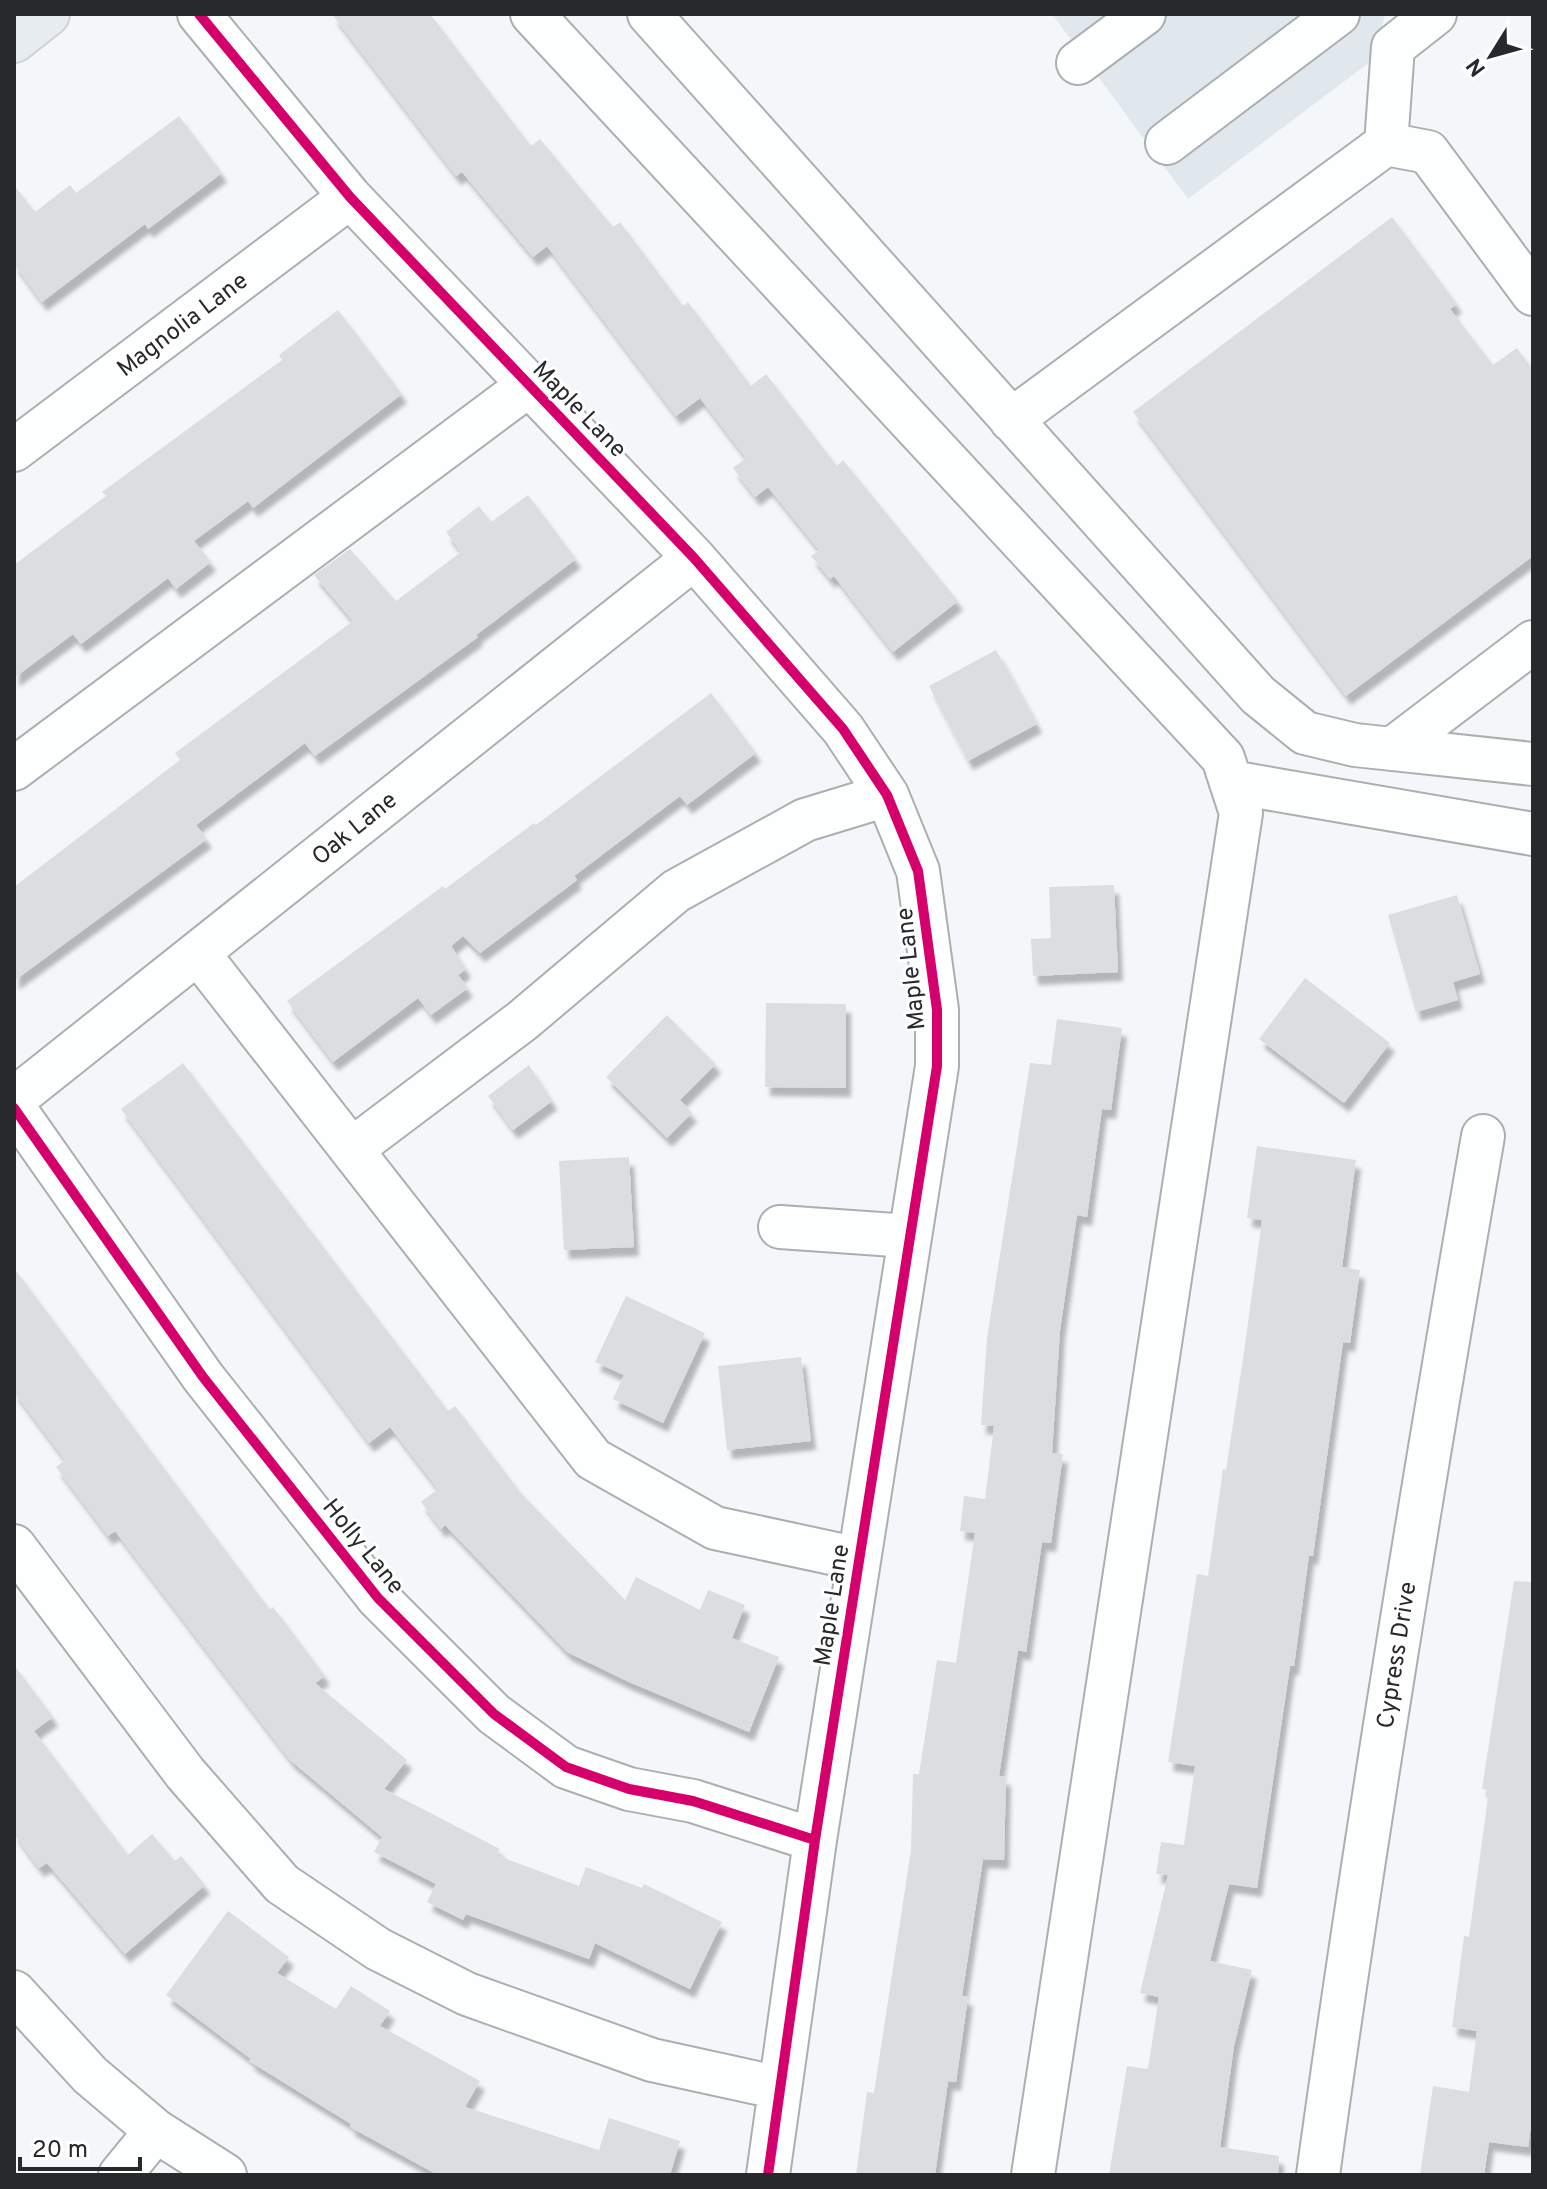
<svg xmlns="http://www.w3.org/2000/svg" width="1547" height="2189" viewBox="0 0 1547 2189" font-family="Overpass,sans-serif">
<style>
.built{fill:#e0e8ee}
.building{fill:#dbdddf;filter:url(#shadow)}
.lines{fill:none;stroke-linecap:round;stroke-linejoin:round}
.minor-casing{stroke:#acaeb0;stroke-width:46}
.major-casing{stroke:#d0d1d3;stroke-width:48}
.minor{stroke:#fdfefe;stroke-width:42}
.major{stroke:#e6ecf0;stroke-width:44}
.cycleway-casing{stroke:#fff;stroke-width:15}
.cycleway{stroke:#d6006c;stroke-width:10}
.labels{text-anchor:middle;stroke-width:6;stroke-linejoin:round;paint-order:stroke}
.street-label{font-size:24px;fill:#27292b;stroke:#fff}
</style>
<defs>
<filter id="shadow"><feDropShadow dx="5" dy="9" stdDeviation="2" flood-color="#0004"/></filter>
</defs>
<rect width="100%" height="100%" fill="#f4f7fa"/>
<!-- built -->
<path class="built" d="M1052,14h333l-11,45 -186,140z"/>
<!-- building -->
<path class="building" d="M332,14h98l101,132 9,-7 73,88 7,-5 63,84 5,-4 63,84 15,-12 71,92 6,-6 115,141 -65,51 -59,-76 -4,3 -19,-23 8,-6 -51,-63 -13,10 -22,-29 13,-10 -46,-60 -24,18 -129,-170 -14,11 -71,-85 -6,4z
M179,116l43,57 -74,56 -3,-5 -103,78 -28,-38v-79l21,27 35,-27 6,8z
M1392,217l65,87 -7,5 43,56 24,-17 16,22v186l-187,140 -213,-284z
M338,310l64,84 -149,114 -5,-7 -54,40 17,21 -35,27 -8,-11 -87,66 -8,-10 -59,44v-113l92,-69 -4,-4 180,-132 -3,-5z
M528,495l48,64 -100,76 2,2 -163,119 -10,-13 -109,82 11,14 -193,142v-94l166,-127 -5,-7 178,-132 -39,-46 36,-26 46,52 65,-49 -15,-20 33,-26 12,16z
M996,650l41,74 -69,37 -39,-75z
M711,693l45,60 -69,52 -7,-9 -106,80 3,4 -97,73 -17,-17 -12,10 15,23 -8,6 10,13 -37,27 -13,-17 -85,64 -46,-61 156,-115 2,3 89,-66 2,2z
M1114,885l4,87 -85,4 -2,-37 20,-1 -2,-51z
M1457,895l23,79 -27,8 5,18 -42,12 -28,-97z
M1305,978l85,65 -46,60 -85,-64z
M766,1003l80,1v84l-81,-1z
M667,1015l49,49 -36,36 12,13 -25,25 -61,-61z
M1057,1019l65,9 -11,82 -9,-1 -15,108 -10,-2 -17,115 -8,123 11,1 -12,89 -9,-1 -16,110 -8,-2 -19,126 7,1 -2,83 -21,-1 -21,137 6,1 -12,85 -8,-1 -13,94h-79l11,-83 7,1 37,-243 2,-76h6l18,-114 19,3 19,-130 -15,-2 4,-35 21,3 9,-73 -13,-1 6,-87 43,-275 21,2z
M183,1063l265,348 7,-5 65,86 105,108 11,-23 64,33 8,-20 37,15 -13,33 47,19 -30,75 -120,-50 -62,-30 -122,-127 -4,4 -20,-27 17,-13 -48,-62 -21,16 -248,-334z
M529,1065l23,36 -39,29 -25,-34z
M1257,1146l99,14 -14,107 18,3 -10,73 -7,-1 -30,214 -4,-1 -15,111h-4l-33,222 -28,-4 -19,77 42,9 -18,76 -14,101 59,9 -1,19h-169l18,-109 21,3 11,-72 -19,-4 28,-118 -12,-1 5,-32 23,3 11,-79 -27,-4 29,-188 11,2 15,-107 3,1 18,-118 18,-132 -15,-2z
M629,1157l5,90 -70,3 -5,-89z
M14,1268l256,342 3,-3 52,69 -10,7 92,77 -23,29 116,60 -4,6 83,31 7,-19 56,21 2,-4 78,38 -32,67 -95,-46 -6,16 -123,-45 -3,6 -36,-18 9,-18 -62,-32 8,-15 -92,-77 -175,-229 -7,5 -52,-69 9,-7 -51,-68z
M626,1296l79,37 -42,90 -50,-24 11,-24 -29,-13z
M801,1357l10,84 -84,9 -9,-84z
M1514,1581l19,1v529l-5,36 -39,-5 -5,33h-64l13,-89 36,6 8,-61 -25,-4 12,-91 5,1 20,-147 -7,-1z
M14,1665l39,52 -19,14 94,124 24,-21 23,27 6,-5 24,29 -80,69 -78,-91 -8,5 -25,-34z
M228,1911l61,46 -12,16 59,36 15,-23 39,25 -10,15 100,55 -15,26 134,43 10,-32 71,23 -10,34h-232l-88,-48 1,-3 -102,-63 2,-2 -85,-64z"/>
<g class="lines">
<defs>
<path id="minor" d="M199,14l151,183 344,361 149,171 44,66 31,76 19,139v56l-122,774 -47,335
M532,14l691,744 18,55 -208,1362
M649,14l609,681 47,38 50,12 178,19
M1078,63l66,-49
M1167,143l171,-129
M1386,144l7,-97 42,-33
M1011,420l375,-276 42,8 105,142
M14,450l336,-253
M1392,749l141,-107
M14,769l515,-384
M1231,782l302,52
M198,953l395,506 122,69 144,31
M14,1099l680,-541
M14,1108l189,269 175,221 116,116 72,53 63,22 64,12 122,39
M352,1149l170,-128 154,-130 129,-71 82,-25
M780,1227l129,9
M14,1546l171,227 97,111 96,65 89,45 185,66 128,28
M14,1992l76,83 66,56 69,44
M120,2175l36,-44
M1318,2175c48,-347 105,-693 165,-1039"/>
<path id="major" d="M14,40l33,-26"/>
</defs>
<!-- minor casing -->
<use href="#minor" class="minor-casing"/>
<!-- major casing -->
<use href="#major" class="major-casing"/>
<!-- minor -->
<use href="#minor" class="minor"/>
<!-- major -->
<use href="#major" class="major"/>
<defs>
<path id="cycleway" d="M199,14l151,183 344,361 149,171 44,66 31,76 19,139v56l-122,774 -47,335
M14,1108l189,269 175,221 116,116 72,53 63,22 64,12 122,39"/>
</defs>
<!-- cycleway casing -->
<use href="#cycleway" class="cycleway-casing"/>
<!-- cycleway -->
<use href="#cycleway" class="cycleway"/>
</g>
<g class="labels">
<!-- street labels -->
<g class="street-label">
<text transform="translate(182 324) rotate(-37)" y="8">Magnolia Lane</text>
<text transform="translate(580 409) rotate(46)" y="8">Maple Lane</text>
<text transform="translate(354 828) rotate(-39)" y="8">Oak Lane</text>
<text transform="translate(910 969) rotate(-96)" y="8">Maple Lane</text>
<text transform="translate(364 1546) rotate(51)" y="8">Holly Lane</text>
<text transform="translate(831 1605) rotate(-81)" y="8">Maple Lane</text>
<text transform="translate(1396 1655) rotate(-81)" y="8">Cypress Drive</text>
</g>
</g>
<!-- border -->
<rect width="1547" height="2189" fill="none" stroke="#27292b" stroke-width="32"/>
<!-- north arrow -->
<g transform="translate(1491 56) rotate(233)" stroke="#ffffff" stroke-width="6" paint-order="stroke">
<path d="M0-6L14 30L0 20L-14 30Z" fill="#27292b"/>
<text y="-12" font-size="22" font-weight="bold" text-anchor="middle" fill="#27292b">N</text>
</g>
<!-- scale -->
<path d="M20 2157v12h120v-12" fill="none" stroke="#27292b" stroke-width="4"/>
<text x="32" y="2157" font-size="24" fill="#27292b" stroke="#ffffff" stroke-width="6" paint-order="stroke">20 m</text>
</svg>
